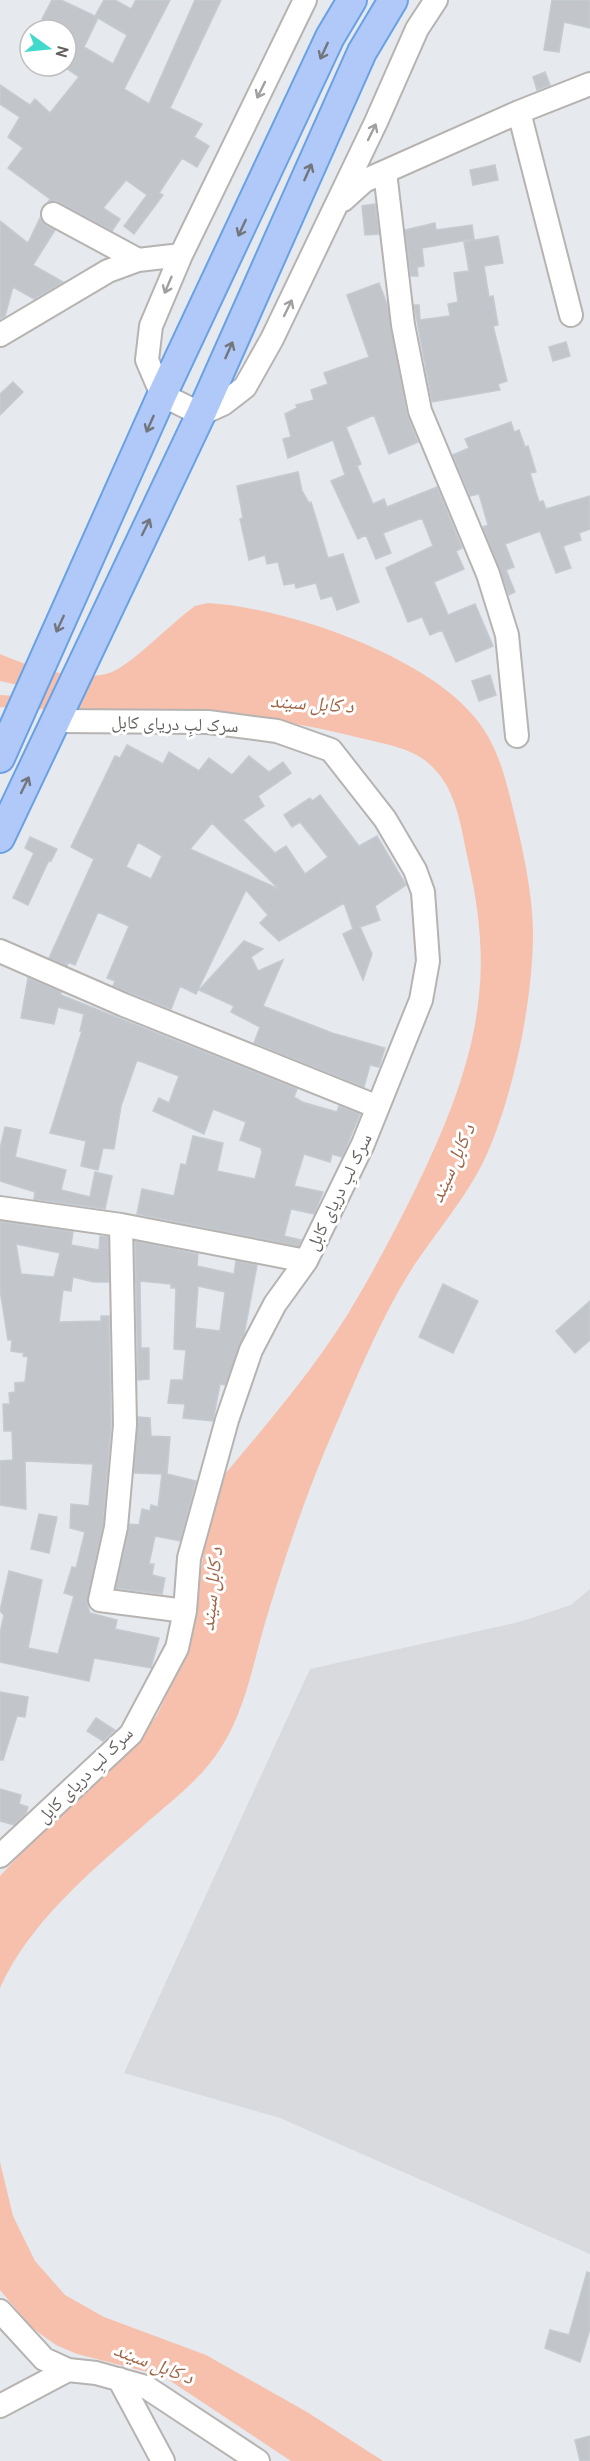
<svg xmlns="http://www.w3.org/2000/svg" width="590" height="2461" viewBox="0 0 590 2461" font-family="Overpass,'Noto Naskh Arabic',sans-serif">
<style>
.industrial{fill:#d8dadd}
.water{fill:#f7c0ad}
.building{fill:#c2c5ca;stroke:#c4cbd2;stroke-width:1.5;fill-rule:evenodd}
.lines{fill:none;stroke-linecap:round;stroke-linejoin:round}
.minor-casing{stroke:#b6b3b1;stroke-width:26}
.major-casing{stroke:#68a1e4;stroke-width:32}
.minor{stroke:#fff;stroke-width:22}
.major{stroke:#b1c9f8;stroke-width:28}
.oneway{stroke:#73757c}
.oneway2{stroke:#a2a09e}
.labels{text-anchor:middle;stroke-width:6;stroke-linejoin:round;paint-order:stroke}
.street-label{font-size:18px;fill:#64605d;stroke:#fff}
.water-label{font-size:20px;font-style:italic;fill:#a06547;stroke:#fff}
</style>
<rect width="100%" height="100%" fill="#e6e9ee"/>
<!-- industrial -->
<path class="industrial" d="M590,1589v665l-310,-136 -156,-45 186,-404 209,-47 52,-17z"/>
<!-- water -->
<path class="water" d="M208,603c80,5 224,54 272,121 20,28 26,57 34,89 9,36 19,83 19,120 0,68 -19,159 -46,221 -21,47 -59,86 -85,131 -26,45 -46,94 -67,142 -28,64 -50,129 -70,196 -12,41 -20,87 -43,123 -20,33 -51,55 -79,80 -53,46 -114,97 -143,162v-112l60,-64 76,-68 21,-29 23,-49 13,-46 20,-125 12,-21c47,-56 96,-113 133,-177 21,-36 40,-73 58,-109 29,-60 57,-126 63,-193 5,-45 -1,-91 -11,-135 -8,-37 -12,-80 -48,-103 -17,-11 -44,-15 -64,-20 -62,-15 -138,-28 -202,-28 -51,0 -102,2 -154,-2v-12l34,2 2,-8 -36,-8v-27c27,12 83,30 112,18 24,-11 59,-49 83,-66z
M0,2162l13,54 22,45 30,34 39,22 102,38 101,57 76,49h-92l-128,-85 -86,-22 -21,-9 -24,-17 -32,-38z"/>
<!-- building -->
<path class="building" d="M52,0h9l34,16 9,-16h11l16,9 5,-9h34l-46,89 25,15 46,-104h26l-51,108 32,16 -8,13 15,9 -12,21 -15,-9 -23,35 4,2 -29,39 -10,-8 23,-31 -21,-15 -23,28 17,11 -8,12 -53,-29h-11l2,-3 -42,-31 15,-20 -15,-11 12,-20 -20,-13v-19l30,20 5,-6 15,14 29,-36 -13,-9v-38l-24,-11zM98,18l29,17 -14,29 -29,-17z
M552,0h38v28l-26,-6 -5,30 -15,-2z
M545,72l5,13 -13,5 -4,-13z
M495,165l3,15 -25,5 -3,-15z
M375,204l4,30 -14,1 -3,-29z
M40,218l6,8 9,4 -22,35 30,17 -29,17 -21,-12 -8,29 -5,3v-98l28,22z
M435,223l1,7 36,-5 2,14 -52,9 2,18 -7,1 1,9h-7l-6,-46z
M498,236l5,27 -19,3 5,31 4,-1 5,29 -5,1 14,55 -9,3 2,6 -68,12 -18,-97h5l1,15 30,-4 -2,-12 10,-2 -4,-29 15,-2 -5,-29z
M379,283l8,21 20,110 11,28 -29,12 -15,-39 -28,12 15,37 -4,2 16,38 11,-5 3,8 50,-20 25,61 -6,3 8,18 -30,13 14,33 27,-11 18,42 -37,16 -14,-32 -12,5 -8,-18 -14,5 -22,-54 47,-22 -11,-28 -39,15 8,20 -15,6 -10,-24 -8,4 -27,-58 14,-6 -12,-35 -45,18 -5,-19 8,-2 -6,-23 12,-6 -1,-3 18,-5 -3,-10 17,-6 -4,-11 45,-16 -22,-62z
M566,342l4,14 -17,5 -4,-14z
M13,382l10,10 -23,23v-21z
M511,422l3,10 5,-2 6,17 3,-1 8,26 -6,1 9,29 4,-1 3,8 44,-13v33l-11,4 2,7 -18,6 8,22 -15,5 -16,-42 -35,13 9,23 -8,3 9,22 -6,3 -26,-68 5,-2 -9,-31 -9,2 -17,-41 16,-7 -4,-9z
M298,472l4,19 7,12 2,-1 17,56 15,-4 16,48 -22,8 -5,-14 -11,3 -5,-16 -20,5 -1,-5 -11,2 -6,-23 -11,2 -2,-9 -16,5 -9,-41 3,-1 -6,-32z
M490,675l6,20 -17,6 -7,-20z
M127,745l36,19 6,-12 30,19 10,-13 23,17 17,-19 20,16 14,-10 8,11 -33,23 6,10 -21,14 32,33 11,-7 19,28 23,-17 -28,-35 -8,5 -8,-12 26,-17 2,3 8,-6 39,51 18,-10 29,49 -31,21 5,14 -20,7 12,27 -9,26 -20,-46 10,-5 -9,-26 -65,38 -19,-18 8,-8 -22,-25 -50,104 -16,-8 -9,23 -58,-23 2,-5 -8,-3 22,-52 -31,-14 -23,53 -7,-3 -1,4 -18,-8 45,-99 -23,-12 44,-91 5,2zM212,823l67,66 -89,-40zM138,842l24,14 -11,23 -25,-12z
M30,837l27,12 -6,12 -2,-1 -21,45 -15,-7 21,-45 -9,-5z
M244,941l19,8 -12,8 7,14 25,-11 -20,46 69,27 53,15 -6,19 -9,-2 -6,22 -110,-44 6,-16 -29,-15 3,-6 -35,-16z
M28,978l33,14v3l236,94 -3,8 8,5 35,10 2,-6 21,8 -18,43 -10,-3 -2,8 -26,-8 -10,32 29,6 -9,22 -23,-5 -7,27 17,4 -3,6 -161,-32 5,-25 32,7 7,-32 5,1 7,-29 30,7 -6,28 38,8 7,-27 -1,-4 -21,-8 6,-18 -33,-13 -9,25 -51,-23 6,-13 10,5 10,-27 -42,-16 -16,46 -7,43 -11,-1 -5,22 -17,-4 5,-25 -36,-8 32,-102h-2l4,-17 -26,-7 -4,17 -33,-6z
M5,1127l16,3 -6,27 51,13 -5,20 29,7 5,-25 17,4 -7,33 -71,-10 1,-7 -35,-11v-32z
M0,1222l73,10 -2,13 28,5 1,-14 8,1 1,45h-15l-21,-5 -2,14 -8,-1 -4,32 42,-1v-5h8l2,109 -8,100 -16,79 3,9 27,7 -2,9 44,9 -8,30 -57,-10 -5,23 -89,-19v-29l4,-18 -4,-4 9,-40 33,9 -14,68 30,6 16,-58 -10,-3 8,-26 4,1 9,-36 -15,-4 1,-24 18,2 4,-42 -68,-3 1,48 -26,-4v-44l13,-1 -1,-29h-8l-1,-27h7l-1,-11 6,-1v-9l10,-1 3,-25 -5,-1 1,-3 -13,-2 1,-11h-4l-8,-50zM16,1244l44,9 -6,24 -33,-3z
M135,1241l63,13 -1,12 37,8 2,-13 21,4 -13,70 -19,50 -5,-1 -7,37 -30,-3 2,-14 -17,-1 3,-23h12l3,-30 -12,-1 2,-61h-5v-4l-31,-3 1,67h8v31l-11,1zM198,1286l27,6 -5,39 -25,-3z
M443,1284l35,17 -25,52 -34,-16z
M590,1301v39l-15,13 -19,-22z
M138,1417l12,1 1,18 19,1 -3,37 29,7 -16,60 -25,-5 -6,28h5l-2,11 13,3 -3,16 -46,-6 14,-64 9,1 3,-16 8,2 1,-6 7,2 4,-33 -28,-1z
M39,1514l18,3 -8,36 -18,-4z
M0,1692l28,5 -3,20 -8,-1 -14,44h-3z
M96,1718l19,12 -12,11 -16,-10z
M0,1789l21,6 -2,9 9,3 -2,6 -12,12 -14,-4z
M587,2272l3,1v56l-10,33 -35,-14 5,-18 19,5z
M590,2436v25h-10l-5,-21z"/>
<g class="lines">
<defs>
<path id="minor" d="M305,0l-124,255 -30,71 -4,34 15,35 39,19 22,-10 22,-17 27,-48 104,-217 41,-93 19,-29
M519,112l52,203
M385,172l18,153 17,86 68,163 19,61 10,101
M343,200l21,-19 155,-69 71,-28
M53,214l85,46
M0,335l108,-64 30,-11 43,-5
M0,951l124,54 254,102
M0,1208l121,17 185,36
M121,1225l4,200 -9,102 -16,73 85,11
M0,1856l131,-122 46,-86 8,-37 4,-53 38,-138 24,-70 24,-46 31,-43 57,-117 58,-144 7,-39 -5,-69 -8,-22 -30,-51 -54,-69 -54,-19 -69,-9 -151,-1
M0,2311l44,48 24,11 28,3 50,14 112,74
M119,2379l44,82
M0,2406l68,-36"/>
<path id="major" d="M0,758l162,-363 168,-358 22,-37
M0,838l201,-424 161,-362 31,-52"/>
</defs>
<!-- minor casing -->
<use href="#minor" class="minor-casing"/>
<!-- major casing -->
<use href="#major" class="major-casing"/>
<!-- minor -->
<use href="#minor" class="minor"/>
<!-- major -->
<use href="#major" class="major"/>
</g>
<!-- one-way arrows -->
<defs><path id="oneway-shaft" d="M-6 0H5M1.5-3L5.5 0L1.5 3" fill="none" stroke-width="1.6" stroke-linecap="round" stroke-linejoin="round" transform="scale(1.5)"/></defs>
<g class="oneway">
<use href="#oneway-shaft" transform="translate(324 51) rotate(115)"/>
<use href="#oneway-shaft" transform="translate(308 172) rotate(-66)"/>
<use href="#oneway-shaft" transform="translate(242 228) rotate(115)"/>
<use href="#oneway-shaft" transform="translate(229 350) rotate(-66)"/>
<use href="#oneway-shaft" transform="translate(150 424) rotate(114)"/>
<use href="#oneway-shaft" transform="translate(146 527) rotate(-64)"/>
<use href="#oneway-shaft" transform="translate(60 624) rotate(115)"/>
<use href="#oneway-shaft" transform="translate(25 785) rotate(-64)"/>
</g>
<g class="oneway2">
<use href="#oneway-shaft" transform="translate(261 90) rotate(116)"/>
<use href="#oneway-shaft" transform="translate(372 132) rotate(-64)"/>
<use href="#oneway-shaft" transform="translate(168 285) rotate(113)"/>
<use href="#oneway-shaft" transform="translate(288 308) rotate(-64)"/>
</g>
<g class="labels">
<!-- street labels -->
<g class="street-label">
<text transform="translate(175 724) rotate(2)" y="6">سرک لبِ دریای کابل</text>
<text transform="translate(339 1192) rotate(-64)" y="6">سرک لبِ دریای کابل</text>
<text transform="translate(85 1775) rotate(-45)" y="6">سرک لبِ دریای کابل</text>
</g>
<!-- water labels -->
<g class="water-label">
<text transform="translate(312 703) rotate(4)" y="7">د کابل سيند</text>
<text transform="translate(452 1163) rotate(-66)" y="7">د کابل سيند</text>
<text transform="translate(211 1589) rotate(-84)" y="7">د کابل سيند</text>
<text transform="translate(154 2363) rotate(21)" y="7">د کابل سيند</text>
</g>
</g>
<!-- north arrow -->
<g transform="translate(48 48) rotate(105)"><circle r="28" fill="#ffffff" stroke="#c1bfbe" stroke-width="1.5"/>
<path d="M0-4.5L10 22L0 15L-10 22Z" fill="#40d9cb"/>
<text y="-9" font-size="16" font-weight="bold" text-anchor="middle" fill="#64605d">N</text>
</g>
</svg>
